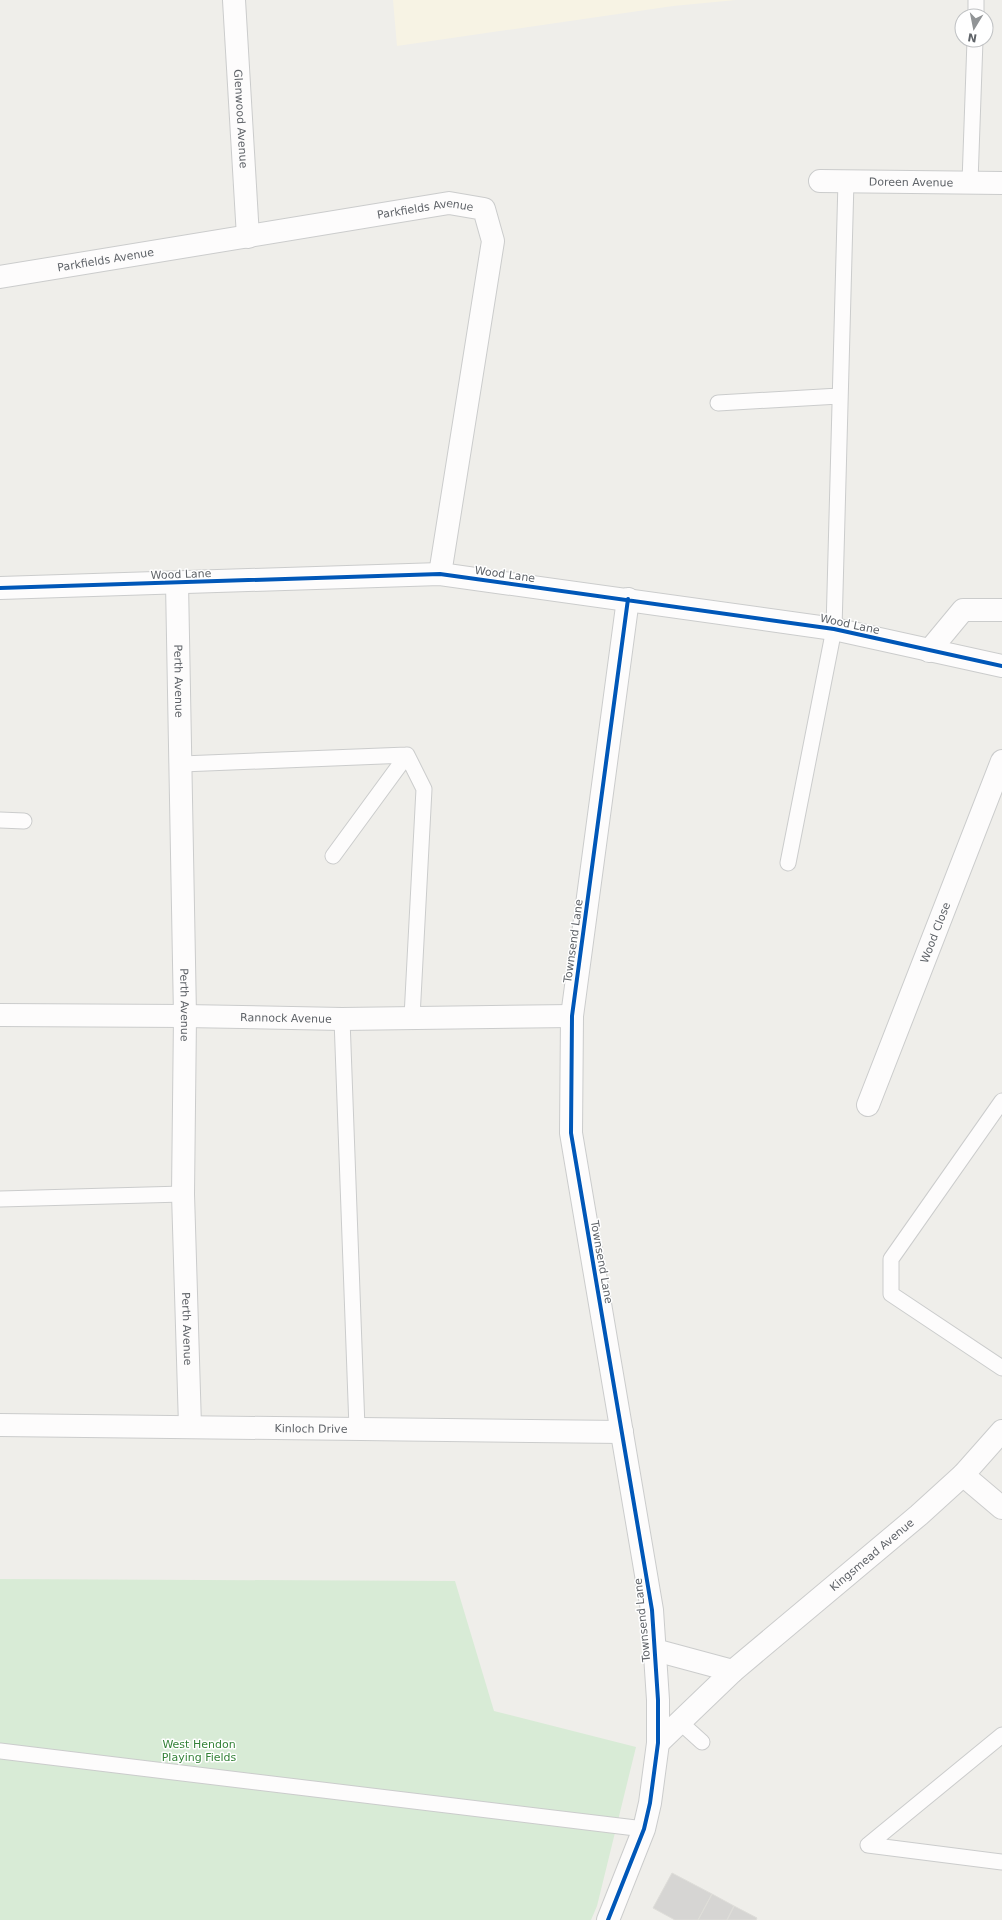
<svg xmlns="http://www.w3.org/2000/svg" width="1002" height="1920" viewBox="0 0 1002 1920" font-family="'DejaVu Sans',sans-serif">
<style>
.commercial{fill:#f7f3e4}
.green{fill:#d8ebd6}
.building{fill:#d6d5d3;stroke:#deddd9}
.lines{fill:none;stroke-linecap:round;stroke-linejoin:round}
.service-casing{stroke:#cbcccc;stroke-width:17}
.minor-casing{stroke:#cbcccc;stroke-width:24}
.tertiary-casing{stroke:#cbcccc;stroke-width:24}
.service{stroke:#fdfcfc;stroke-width:15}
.minor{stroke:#fdfcfc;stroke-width:22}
.tertiary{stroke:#fdfcfc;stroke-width:22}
.cycleway-casing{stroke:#fff;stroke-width:6}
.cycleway{stroke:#0057b8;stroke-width:4}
.labels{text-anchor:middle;stroke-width:3;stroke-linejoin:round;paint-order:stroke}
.street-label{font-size:11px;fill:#5f6368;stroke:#fff}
.park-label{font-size:11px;fill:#348238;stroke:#fff}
</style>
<rect width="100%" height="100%" fill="#efeeea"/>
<!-- commercial -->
<path class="commercial" d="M393,0h343l-63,6 -276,40z"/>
<!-- green -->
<path class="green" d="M0,1579l455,2 39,130 142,36 -39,159 -6,14h-591z"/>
<!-- building -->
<path class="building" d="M672,1873l40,21 -14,26h-23l-22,-12z
M712,1894l22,12 -7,14h-29z
M734,1906l23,12 -1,2h-29z"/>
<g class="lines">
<defs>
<path id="service" d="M976,16v-16
M970,182l5,-142
M718,403l121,-7
M182,764l225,-9 17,34 -12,228
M0,820l24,1
M333,856l74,-101
M788,863l46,-234 12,-448
M342,1019l15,409
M1002,1101l-111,158v35l111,74
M0,1199l183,-5
M681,1723l21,19
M0,1751l644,78
M868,1845l134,-110
M868,1845l134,17"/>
<g id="minor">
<path id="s1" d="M234,0l14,237"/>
<path id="s2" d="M820,181l182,2"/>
<path id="s3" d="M0,277l449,-74 35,6 9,32 -53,333"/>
<path id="s4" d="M177,583l8,433 -2,178 7,232"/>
<path d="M929,651l34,-41h39"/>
<path id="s5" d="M0,1015l185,1 157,3 230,-3"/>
<path id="s6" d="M868,1105l134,-344"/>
<path id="s7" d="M0,1425l622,7"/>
<path d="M963,1475l39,33"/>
<path d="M655,1650l78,21"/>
<path id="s8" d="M658,1743l75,-72 186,-156 44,-40 39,-44"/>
<path d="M608,1920l36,-91 6,-26 8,-60v-43l-6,-90 -81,-477 1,-117 56,-417"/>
</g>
<path id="tertiary" d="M0,588l440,-14 394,55 168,37"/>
</defs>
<!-- service casing -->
<use href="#service" class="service-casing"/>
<!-- minor casing -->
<use href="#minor" class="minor-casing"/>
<!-- tertiary casing -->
<use href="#tertiary" class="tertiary-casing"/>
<!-- service -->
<use href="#service" class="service"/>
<!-- minor -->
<use href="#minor" class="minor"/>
<!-- tertiary -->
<use href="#tertiary" class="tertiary"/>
<defs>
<path id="cycleway" d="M0,588l440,-14 394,55 168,37
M608,1920l36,-91 6,-26 8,-60v-43l-6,-90 -81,-477 1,-117 56,-417"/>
</defs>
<!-- cycleway casing -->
<use href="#cycleway" class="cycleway-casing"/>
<!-- cycleway -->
<use href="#cycleway" class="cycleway"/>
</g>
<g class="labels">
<!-- street labels -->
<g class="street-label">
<text dy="4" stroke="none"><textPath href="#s1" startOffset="119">Glenwood Avenue</textPath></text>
<text dy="4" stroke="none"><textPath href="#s2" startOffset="91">Doreen Avenue</textPath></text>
<text dy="4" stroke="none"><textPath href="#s3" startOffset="431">Parkfields Avenue</textPath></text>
<text dy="4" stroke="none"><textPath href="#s3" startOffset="107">Parkfields Avenue</textPath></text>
<text transform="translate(181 574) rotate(-2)" y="4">Wood Lane</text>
<text transform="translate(505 574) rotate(8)" y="4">Wood Lane</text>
<text transform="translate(850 624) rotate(12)" y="4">Wood Lane</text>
<text dy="4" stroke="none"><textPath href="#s4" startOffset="98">Perth Avenue</textPath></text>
<text dy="4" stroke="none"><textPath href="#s6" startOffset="185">Wood Close</textPath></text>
<text transform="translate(573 941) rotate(-82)" y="4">Townsend Lane</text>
<text dy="4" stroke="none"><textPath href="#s4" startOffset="422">Perth Avenue</textPath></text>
<text dy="4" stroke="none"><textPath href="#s5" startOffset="286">Rannock Avenue</textPath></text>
<text transform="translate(602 1262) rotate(80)" y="4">Townsend Lane</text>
<text dy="4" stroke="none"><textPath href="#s4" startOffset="746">Perth Avenue</textPath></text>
<text dy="4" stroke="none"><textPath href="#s7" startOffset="311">Kinloch Drive</textPath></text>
<text dy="4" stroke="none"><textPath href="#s8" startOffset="285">Kingsmead Avenue</textPath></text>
<text transform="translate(642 1620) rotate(-96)" y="4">Townsend Lane</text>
</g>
<!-- park labels -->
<g class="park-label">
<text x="199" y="1748">West Hendon<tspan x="199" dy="13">Playing Fields</tspan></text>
</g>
</g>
<!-- north arrow -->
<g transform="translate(974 28) rotate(190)"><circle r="19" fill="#ffffff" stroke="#bfc1c3"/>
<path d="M0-3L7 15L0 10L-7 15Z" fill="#919496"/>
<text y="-6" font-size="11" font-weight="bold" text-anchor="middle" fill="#5f6368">N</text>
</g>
</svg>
